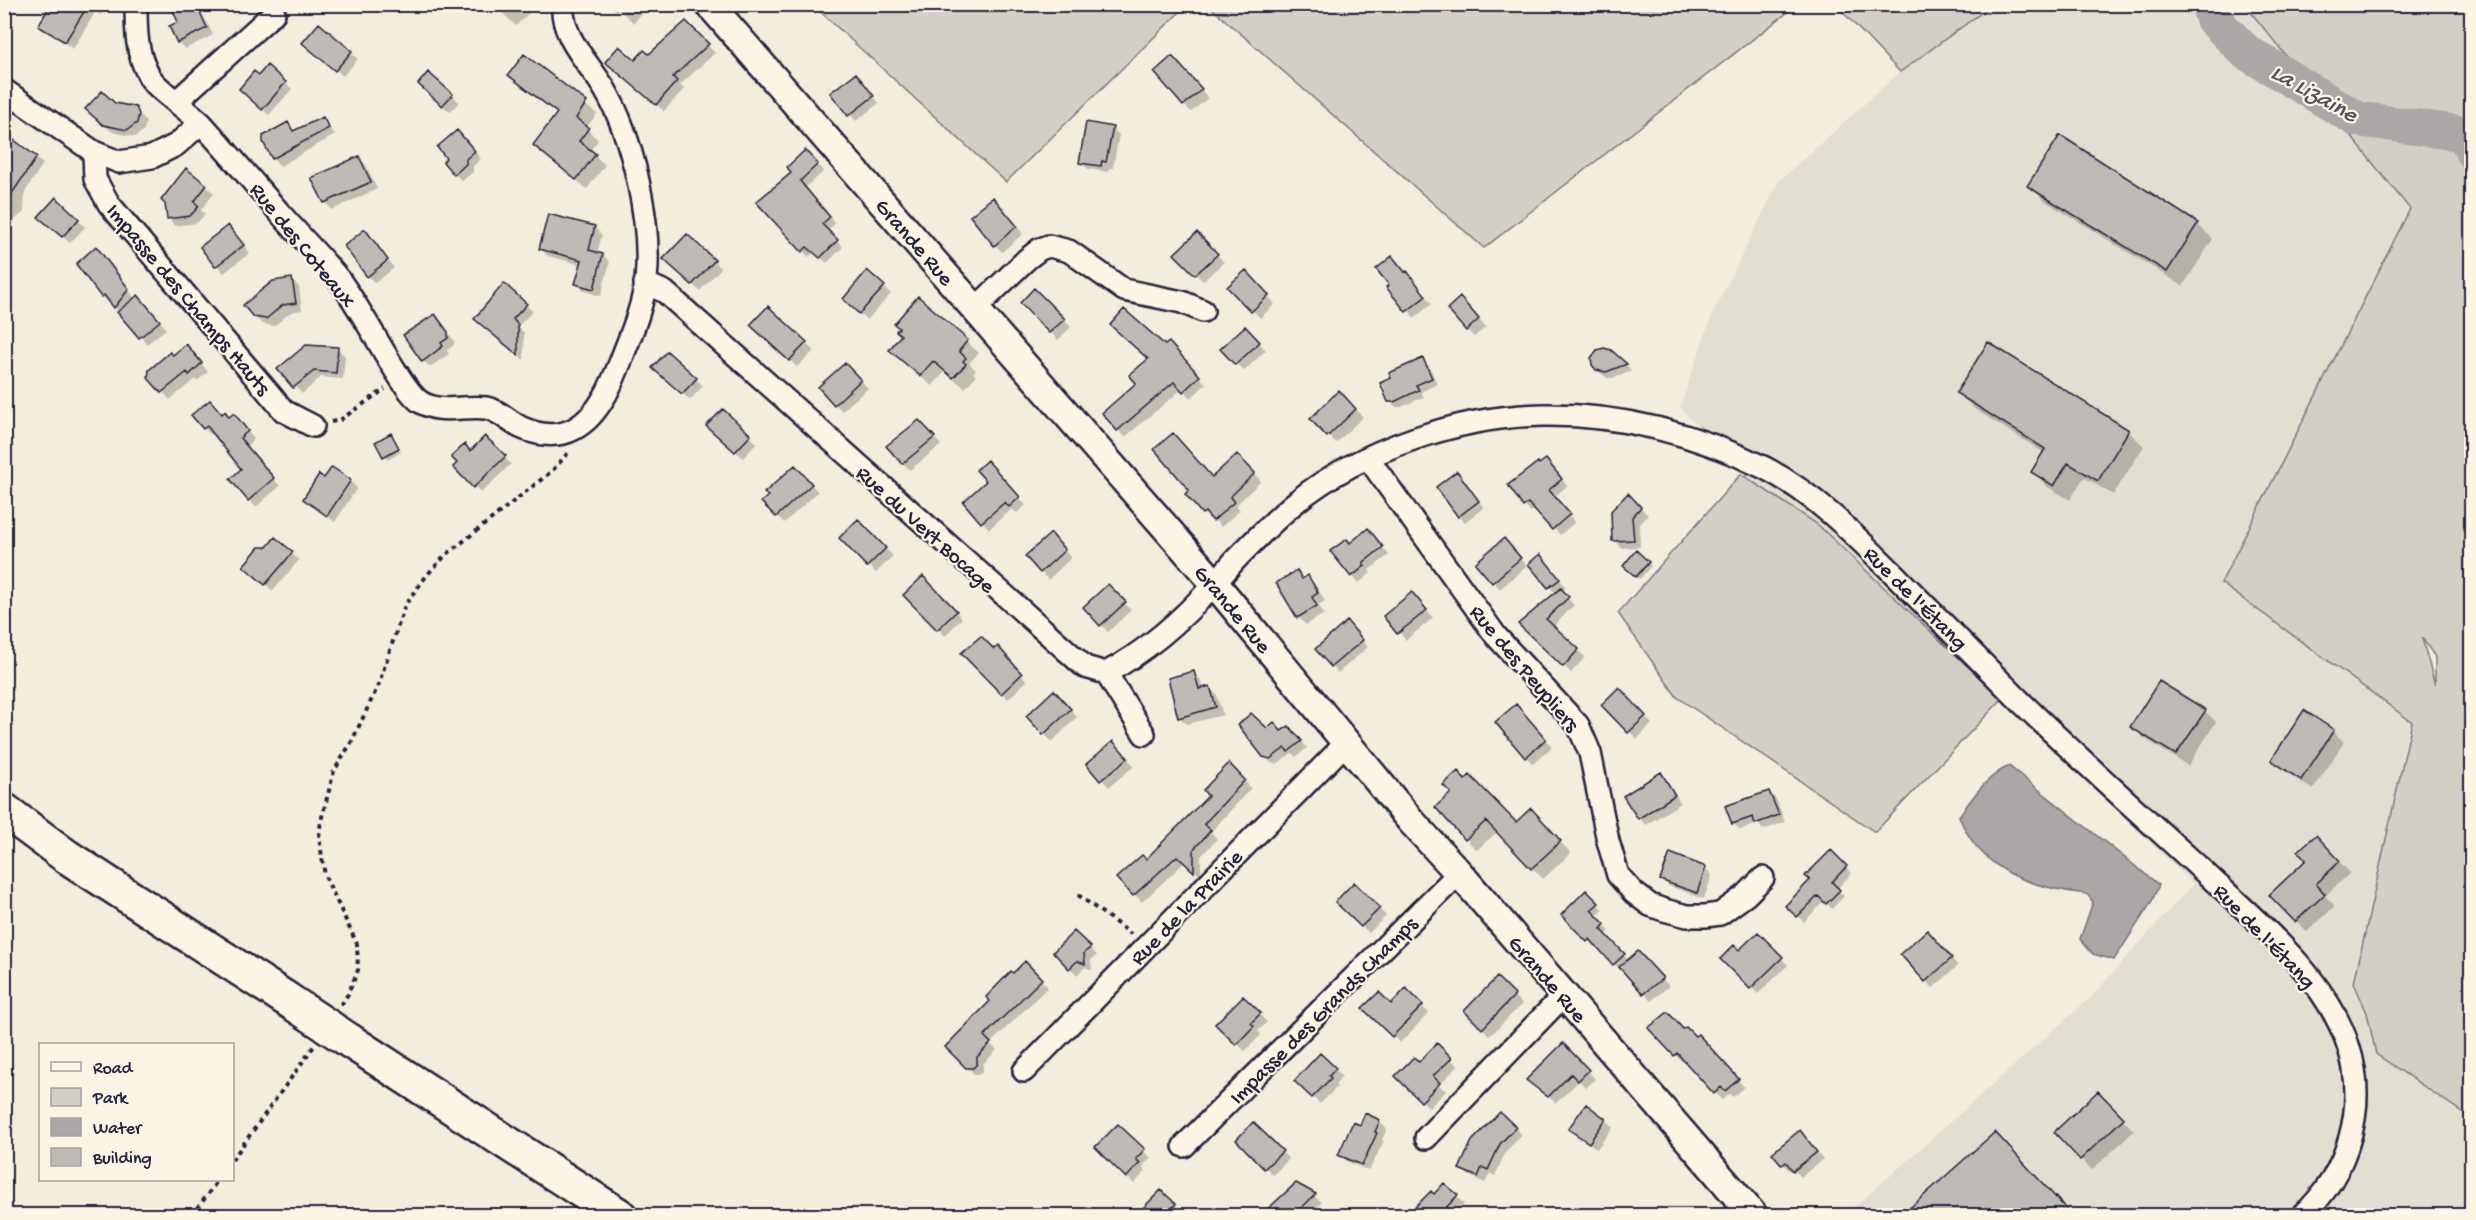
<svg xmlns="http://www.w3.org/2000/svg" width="2476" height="1220" viewBox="0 0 2476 1220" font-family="'Gochi Hand',sans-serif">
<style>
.built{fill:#e3ded2}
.green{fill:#d4cfc6;stroke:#7b7880;stroke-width:1.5;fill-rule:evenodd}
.water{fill:#aca7a6;stroke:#75727b;stroke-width:1.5}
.shadow{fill:#0003}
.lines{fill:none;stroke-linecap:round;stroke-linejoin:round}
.river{stroke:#aca7a6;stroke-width:36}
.building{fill:#bfbab6;stroke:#22223b;stroke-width:1.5}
.minor-casing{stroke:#22223b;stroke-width:26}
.tertiary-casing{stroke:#22223b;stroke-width:32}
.primary-casing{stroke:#22223b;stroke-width:38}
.path{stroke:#22223b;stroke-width:4;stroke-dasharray:4.5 4.5;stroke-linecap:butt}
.minor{stroke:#fcf5e5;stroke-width:21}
.tertiary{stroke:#fcf5e5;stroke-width:27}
.primary{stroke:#fcf5e5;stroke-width:33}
.primary-bridge-casing{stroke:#22223b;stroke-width:38;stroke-linecap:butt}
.primary-bridge{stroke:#fcf5e5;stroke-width:33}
.labels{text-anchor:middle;stroke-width:4.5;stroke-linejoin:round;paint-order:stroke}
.street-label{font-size:22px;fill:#22223b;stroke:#fcf5e5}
.water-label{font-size:24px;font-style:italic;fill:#525160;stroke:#fcf5e5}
</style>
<rect width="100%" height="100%" fill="#f3edde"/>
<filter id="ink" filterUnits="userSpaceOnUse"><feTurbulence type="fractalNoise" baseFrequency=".0167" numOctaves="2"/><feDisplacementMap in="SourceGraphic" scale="12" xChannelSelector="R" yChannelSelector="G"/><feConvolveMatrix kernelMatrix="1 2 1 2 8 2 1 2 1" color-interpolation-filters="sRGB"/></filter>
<g filter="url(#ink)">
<!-- built -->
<path class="built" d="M1992,5h253l165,204 -189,374 191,139 -58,261 13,30 9,41 95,64v97h-625l245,-218 102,-113 -191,-185 -185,-175 -76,-50 -61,-67 32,-92 67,-134 121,-109z"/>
<!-- green -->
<path class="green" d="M813,5h374l-181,177z
M1208,5h589l-313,243z
M1836,5h156l-92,67z
M2245,5h226v1113l-95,-64 -9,-41 -13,-30 58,-261 -191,-139 189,-374zM2422,638l13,19v28z
M1741,474l76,50 185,175 -127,133 -198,-135 -59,-84z"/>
<!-- water -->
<path class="water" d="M2009,766l150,119 -8,18 -37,57 -21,-6 -13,-15 13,-37 -6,-8c-54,-6 -107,-22 -128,-78 15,-20 27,-39 50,-50z"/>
<!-- shadow -->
<path class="shadow" d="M53,4h55l-7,11 -5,-4 -23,38 -33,-23z
M171,4h27l15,31 -28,14 -7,-7 1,-19z
M497,4h41l-22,22 -21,-20z
M607,4h41l-14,19 -16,-14 -2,2z
M686,23l29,30 -35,32 4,4 -20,22 -50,-41 34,-14z
M319,25l39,34 -15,17 -32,-27z
M525,57l72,57 -11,14 12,12 -8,11 15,14 -18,24 -52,-44 23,-30 -48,-40z
M1179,65l29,33 -17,14 -7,-7z
M268,67l24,22 -23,26 -21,-19z
M862,81l17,22 -23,18 -24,-28z
M427,91l25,4 7,7 -9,10z
M114,104l21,5 11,13 -2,8 -9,7 -23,-5 -17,-16z
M323,119l12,16 -55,31 -7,-8 -9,-16 23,-18 8,8z
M1112,128l7,7 -6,33h-4l-1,4 -20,-3 -7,-7z
M464,139l17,20 -8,7v6l-11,9 -7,-7z
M15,142l28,22 -18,28 -1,20 -13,11 -7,-5v-63z
M805,152l19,19 -19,17 30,36 -8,7 16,16 -16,16 -13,-11 -5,5 -6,-6 -10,-78z
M359,157l7,8 11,24 -45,21 -7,-8z
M206,186l8,7 -13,17 4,4 -8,9 -22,3 -7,-8z
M2029,186l168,38 16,15 -30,47 -138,-85z
M56,199l29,28 -15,16 -30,-26z
M1000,206l23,28 -21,18 -7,-7z
M549,216l46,12 7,7 -5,19 6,1 7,7 -9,34 -17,-5 -7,-7 5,-19 -34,-9 -7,-7z
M365,231l29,37 -19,15 -7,-7z
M235,234l15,19 -26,20 -22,-26z
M1197,234l27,28 -21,19 -27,-27z
M687,236l34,32 -21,23 -28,-25z
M103,256l15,17 -3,1 21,25 10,5 20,25 -19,15 -36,-42 -2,1 -7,-7z
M1392,258l22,22 18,24 -18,14 -23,-33z
M867,272l24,22 -24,26 -15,-14z
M291,279l8,8 3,23 -11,2 -17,14 -12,-2 -8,-8z
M1253,279l22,25 -15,14 -30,-31z
M1034,291l37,36 -13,13 -36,-37z
M918,298l61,55 -10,10 7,7 -3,3 3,3 -11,12 -20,-16 -13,14 -30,-25 1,-26z
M1460,299l26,28 -12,10 -7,-7z
M526,305l7,6 -15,15 6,7v27l-41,-35z
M768,308l46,43 -17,16 -38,-35z
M434,316l20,24v5l-7,5 2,4 -19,13 -7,-6z
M1245,328l21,22 -22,21 -22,-22z
M1988,344l140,87 16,15 -31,49 -29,-18 -14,23 -22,-13 -15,-15 11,-19 -71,-45 -15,-15z
M1165,347l11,4 30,33 -15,14 -9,-9 -57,48 -7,-7z
M338,349l7,7 -2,23 -22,-2 -19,17 -23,-25z
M1607,350l19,15 6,6 -18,7h-7l-5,-4 -7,-7z
M193,353l15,19 -11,9 -2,-2 -25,21 -20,-23 23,-20z
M1422,359l7,7 8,18 -16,8 3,5 -23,10h-5l-7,-6z
M845,365l23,23 -26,23 -7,-7z
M661,375l35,4 7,7 -13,14z
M1339,392l24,25 -27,26 -24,-24z
M217,409l5,6 19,8 13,16 -8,7 34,40 -24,21 -7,-7 -5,-31 -30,-36 -3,2 -7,-7z
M723,411l34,32 -14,15 -34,-32z
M926,429l15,16 -31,25 -7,-7z
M391,435l10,17 -13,8 -11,-17z
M485,438l26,26 -30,29 -26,-26z
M1237,456l24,25 -25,24 4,5 -19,17 -8,-9 -3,2 -23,-26 25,-16z
M1553,467l14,19 -13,11 21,25 -15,13 -24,-26 -5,3 -7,-6z
M994,470l32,35 -9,8 -5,-4 -23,20 -24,-27 23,-21z
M802,474l16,18 -34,31 -20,-21z
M1463,479l21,29 -19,14 -6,-6z
M325,480l25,1 7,7 -22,34 -30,-23z
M1628,495l20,20 -9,10 1,22 -19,1 -7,-8z
M858,522l35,34 -17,17 -34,-35z
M1368,530l21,25 -20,15 2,3 -12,10 -7,-7 -2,-32z
M275,539l24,21 -26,31 -21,-18 14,-25z
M1058,543l13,15 -23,22 -21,-24z
M1510,547l17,19 -27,23 -22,-26z
M1636,553l15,13 -11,13 -15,-13z
M1530,564h17l19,23 -5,4 13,14 -21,22 32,30 -14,16 -51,-49 36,-30z
M1296,572l7,7 4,-2 8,7 10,17 -7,4 6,9 -18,11 -8,-8 -20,-34z
M923,578l39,40 -17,18 -40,-41z
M1108,586l23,24 -23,22 -23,-25z
M1419,601l14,17 -27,22 -21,-24z
M1353,630l15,17 -30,26 -6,-7z
M994,652l10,2 23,27 -19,18 -45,-46z
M1194,673l7,7 3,10 6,-2 7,7 6,20 -36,9 -8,-7z
M1619,689l33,35 -15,15 -34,-34z
M1062,699l15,18 -25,25 -24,-26z
M2205,711l11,11 -28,44 -44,-28 -12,-11z
M1523,713l29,34 -19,17 -7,-7z
M1266,730l30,4 11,14 -11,9 -4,-4 -15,11 -6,-1 -6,-7z
M2333,731l11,11 -31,48 -29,-19 -11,-12z
M1121,750l13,16 -25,21 -21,-22z
M1229,766l22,22 -40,44 6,7 -16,17v20l-16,-14 -43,40 -24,-24 28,-17 64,-65z
M1661,774l20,29 -35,22 -7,-7z
M1466,781l50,43 15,-13 40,42 -28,26 -45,-48 -21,19 -11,-11z
M1769,792l7,7 9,23 -22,8 -5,-6 -18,6 -7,-7z
M2327,848l23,25 -25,23 10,10 -28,26 -36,-37z
M1831,852l21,21 -15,16 7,7 -12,13 -8,-8 -20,21 -16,-16 24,-26z
M1705,868l7,7 -8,24 -35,-13 -7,-7z
M1354,884l32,32 -17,17 -32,-31z
M1586,892l17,18 -7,7 14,14 -4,5 23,25 16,-1 24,26 -18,15 -29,-32 -2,1 -24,-25 -2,1 -31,-31z
M1074,933l23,22 -6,5 1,10 -7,-3 -8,8 -22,-23z
M1758,934l30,31 -30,29 -35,-35 16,-7z
M1934,939l24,27 -25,22 -7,-7z
M1025,964l23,23 -58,57 7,6 -14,14v7l-3,3 -5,1 -28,-28z
M1497,979l25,25 -32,32 -24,-25z
M1406,991l23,22 -29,30 -35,-35 26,-2z
M1243,998l24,24 -9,9 3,4 -16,16 -28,-27z
M1650,1028l34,3 21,12 39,44 -11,10 -4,-3 -7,6 -37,-40 -3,2z
M1437,1045l21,21 -19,19 7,6 -17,17 -32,-32 22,-12z
M1571,1052l24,27 -9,9 -7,-7 -23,22 -28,-23z
M1320,1055l22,21 -7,8 2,3 -17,17 -24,-23z
M2098,1093l36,38 -42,39 -11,-11z
M1501,1114l21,21 -16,16 -11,25 -5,-3 -5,10 -17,-8 -7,-7z
M1365,1115l14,6 8,8 -5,11 2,1 -15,30 -21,-9 -8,-7 20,-28z
M1605,1120l8,7 -16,22 -27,-21z
M1253,1125l36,34 -16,16 -35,-35z
M1118,1126l33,32 -9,9 4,4 -12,13 -37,-37z
M1994,1134l77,82h-167z
M1807,1139l16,20 -22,18 -8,-8 -3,2 -7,-7z
M1297,1184l25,18 -13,14h-38l-4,-5z
M1444,1185l20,19 -11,12h-37z
M1161,1192l21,21 -2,3h-34l-4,-5z"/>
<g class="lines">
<!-- river -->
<path class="river" d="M2209,4l4,15 33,33 111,67 109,15 6,17"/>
</g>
<!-- building -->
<path class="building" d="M51,4h38l-24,38 -27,-16z
M170,4h26l11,24 -30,15 -8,-17 9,-4z
M686,21l23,23 -36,33 4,4 -21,24 -51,-43 14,-16 16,14 9,-10 5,4z
M319,23l33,28 -17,20 -33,-28z
M524,54l63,48 -11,16 13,10 -10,13 17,13 -20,26 -43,-35 24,-32 -49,-38z
M1172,56l30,33 -19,17 -29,-34z
M267,65l19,17 -24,28 -23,-21 15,-18 5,4z
M428,72l25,22 -11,12 -24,-22z
M856,73l18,23 -26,20 -18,-23z
M102,91l13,12 21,4 3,7 -2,9 -10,7 -24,-5 -18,-16z
M323,117l6,11 -57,31 -9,-17v-6l25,-14 5,9z
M1086,122l27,5 -7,35 -4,-1 -1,5 -22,-3z
M457,130l18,21 -9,8v5l-12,11 -11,-13 3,-4 -9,-11z
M2060,135l138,88 -31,49 -140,-86z
M14,140l23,17 -33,48v-52z
M805,150l13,14 -18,17 30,36 -8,7 16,16 -18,18 -13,-11 -5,5 -46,-50 35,-29 -4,-6z
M359,156l12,26 -47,21 -13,-25z
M186,168l21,17 -13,17 5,4 -9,10 -23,3 -2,-15 -4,-4z
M56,197l23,22 -17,18 -24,-20z
M993,197l24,29 -23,20 -24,-30z
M548,214l47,12 -6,24 14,4 -9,35 -19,-5 7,-24 -43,-11z
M228,225l16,20 -29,22 -15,-20z
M365,229l23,31 -21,17 -23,-31z
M1197,232l21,22 -23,21 -21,-21z
M687,234l28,26 -23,25 -29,-26z
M96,246l33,43 -15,19 -10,-13 -3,2 -25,-33z
M1392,256l13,16 2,-1 19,25 -20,16 -20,-25 3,-2 -13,-16z
M867,270l18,16 -26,28 -16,-15z
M1246,270l23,25 -18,17 -24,-25z
M292,278l4,25 -13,2 -17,14 -13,-2 -10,-12 30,-24z
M504,283l23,21 -14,15 5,6v30l-44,-36z
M1034,288l31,31 -16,14 -29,-30z
M138,295l22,26 -21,17 -22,-26z
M918,296l50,44 -9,11 7,7 -3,3 3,3 -13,14 -20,-17 -13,15 -31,-26 12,-15 -5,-4 3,-3 -5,-4z
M1460,297l19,22 -13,12 -19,-22z
M768,306l39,36 -18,19 -39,-36z
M1124,309l41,36 4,-3 31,34 -17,16 -9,-10 -57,49 -15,-18 34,-30 -7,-8 19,-16 -38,-34z
M435,314l13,18v6l-7,5 2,3 -21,16 -19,-27z
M1245,326l15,16 -25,23 -15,-16z
M1988,342l141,88 -31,51 -30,-18 -14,23 -23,-14 14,-23 -89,-56z
M186,344l16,19 -13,12 -2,-3 -26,21 -13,-15 1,-8 21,-18 3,3z
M306,345l32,2 -2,26 -22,-2 -21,17 -16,-19z
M1604,348l7,2 16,14 -21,8 -10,-2 -4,-5 -1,-7 6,-8z
M667,351l30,27 -15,16 -30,-26z
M1423,358l9,20 -16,7 3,5 -25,12h-6l-8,-19 11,-5 -2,-5z
M845,363l16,17 -27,25 -16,-18z
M1339,390l17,19 -29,28 -17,-18z
M210,400l12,14 3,-3 4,6 5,-4 14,18 -8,7 34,40 -26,23 -18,-22 11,-10 -34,-43 -4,3 -12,-14z
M723,409l28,26 -16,17 -29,-26z
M919,420l16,17 -33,27 -16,-18z
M391,433l8,15 -16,9 -8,-15z
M1173,433l39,44 25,-23 18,19 -25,24 4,5 -21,19 -8,-9 -3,2 -17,-20 4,-4 -35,-41z
M485,436l21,20 -33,32 -20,-21 4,-4 -6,-6 14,-13 5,7z
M1546,459l16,20 -13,11 21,24 -18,16 -24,-27 -5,4 -15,-22 30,-23 1,2z
M987,460l33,37 -11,10 -4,-5 -24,21 -18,-21 23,-21 -10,-11z
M795,465l17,19 -36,33 -15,-15 7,-6 -4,-3z
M332,467l19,13 -24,36 -24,-17 16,-25 5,4z
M1457,471l22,30 -21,16 -22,-30z
M1628,493l13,14 -9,10 2,23 -22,1 -1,-30z
M858,519l28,29 -19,19 -28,-29z
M1368,528l15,19 -20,16 2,3 -14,11 -21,-26 17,-12 3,4z
M1051,533l14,17 -25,23 -15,-17z
M275,537l18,15 -28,33 -22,-19 16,-19h8z
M1504,538l17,20 -29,25 -17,-20z
M1636,550l13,12 -13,15 -13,-11z
M1540,554l20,25 -12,9 -20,-24z
M1297,570l5,9 6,-4 10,18 -6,4 5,9 -20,12 -21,-35z
M923,576l34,35 -20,19 -34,-35z
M1108,584l18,18 -26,24 -17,-19z
M1561,588l8,9 -23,22 33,30 -16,18 -45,-43z
M1412,592l15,18 -30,24 -14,-18z
M1347,621l16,19 -32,27 -16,-18z
M981,636l13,13 4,-3 24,28 -21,20 -40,-41z
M1194,671l5,18 11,-3 6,21 -38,11 -10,-40z
M2159,681l47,29 -30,45 -46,-28z
M1619,687l27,29 -18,17 -27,-28z
M1054,690l17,19 -28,26 -17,-19z
M1516,704l30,35 -21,19 -30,-36z
M2304,710l30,20 -33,50 -30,-20z
M1251,713l16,15 7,-6 7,9 8,-5 13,15 -14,11 -3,-4 -15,11 -7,-2 -25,-32z
M1113,741l15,17 -28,23 -14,-17z
M1229,763l16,17 -41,44 7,6 -17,19v23l-17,-16 -44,40 -17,-18 26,-23 4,4 62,-63 -5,-6z
M1458,771l7,9 5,-5 46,47 15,-14 30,33 -30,28 -45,-48 -21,19 -30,-33 16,-14 -8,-8z
M1661,772l14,23 -37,24 -15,-23z
M1769,791l10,24 -24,9 -2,-7 -21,7 -7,-18z
M2316,835l24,26 -24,23 9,10 -30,28 -26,-27 37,-35 -8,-9z
M1831,850l16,16 -15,16 8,8 -14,14 -8,-8 -21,21 -12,-11 25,-26 -5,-4z
M1670,853l36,14 -9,26 -37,-13z
M1354,882l26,26 -19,19 -26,-25z
M1586,890l13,13 -8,7 14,14 -4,5 24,25 -12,11 -23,-26 -3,3 -26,-27z
M1927,930l25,28 -27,24 -25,-28z
M1074,931l17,16 -7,6 1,11 -8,-3 -8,8 -16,-17z
M1758,932l25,25 -33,32 -30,-30 14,-14 5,5z
M1638,951l25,27 -20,16 -24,-27z
M1025,961l17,18 -58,57 7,7 -14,14v7l-4,4h-7l-21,-21 45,-46 -4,-4 25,-26 2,2z
M1497,977l18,18 -33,34 -18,-18z
M1406,988l17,17 -31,32 -30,-29 17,-16 12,12z
M1243,996l18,17 -10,10 3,3 -18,19 -21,-21z
M1668,1012l15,17 3,-2 9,9 3,-2 41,45 -14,12 -4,-4 -7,7 -37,-41 -3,3 -26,-28z
M1437,1043l15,15 -19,18 7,7 -19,19 -26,-26 19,-19 5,5z
M1563,1043l26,27 -11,11 -7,-7 -23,23 -22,-17z
M1320,1053l16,15 -7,8 2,2 -19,20 -18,-17z
M2098,1091l26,27 -44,42 -26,-28z
M1586,1104l20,15 -17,24 -21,-14z
M1500,1112l16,15 -16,17 -12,26 -6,-3 -4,10 -19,-8 13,-28z
M1365,1113l15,7 -5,12 2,1 -15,32 -24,-10 15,-33 7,3z
M1253,1122l30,29 -19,18 -28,-29z
M1118,1124l27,25 -9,10 4,4 -14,15 -31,-31z
M1800,1130l17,22 -24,19 -7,-9 -4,3 -10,-12z
M1995,1132l77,83h-170z
M1296,1183l20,11 -22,21h-33z
M1444,1183l14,12 -19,20h-15l-9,-8 16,-16 3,3z
M1161,1190l15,14 -11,11h-29z"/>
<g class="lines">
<defs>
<path id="minor" d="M136,4c0,26 0,49 13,72 7,13 42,36 54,49 28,31 55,63 82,94 18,20 37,39 53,59 20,27 36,58 54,87 7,11 16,27 27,36 20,14 45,4 67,7 13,2 22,13 34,19 17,8 37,11 54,2 28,-15 40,-51 51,-79 9,-23 18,-46 21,-70 6,-55 -13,-144 -42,-192 -15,-25 -44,-52 -41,-84
M4,90l90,62 25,10 33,-5 24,-12 25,-22
M177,101l97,-88
M94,152l1,27 14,25 175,207 29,15
M645,283l20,9 420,375 21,6c41,-22 78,-55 109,-90 8,-8 15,-18 23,-26 19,-19 38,-39 58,-55 65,-53 165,-86 247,-87 78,-1 153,19 222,53 50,26 91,68 130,107 42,42 83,84 125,126 59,58 121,113 182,169 53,50 123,105 146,175 20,60 1,128 -46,171
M975,309l52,-50 13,-10 9,-3 20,5 55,39 58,12 21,9
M1368,458l128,178 82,89 12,28 18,88 10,34 16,18 16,12 14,5 23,6h18l15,-2 26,-19 17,-17
M1106,673l38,61
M1024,1071l323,-329
M1426,1138l138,-143
M1184,1146l275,-273"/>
<path id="tertiary" d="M709,4l506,580 196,237 48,52 295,343"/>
<path id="primary" d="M4,810l62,46 219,142
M350,1041l270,175"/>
</defs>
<!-- minor casing -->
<use href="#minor" class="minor-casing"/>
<!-- tertiary casing -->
<use href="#tertiary" class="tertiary-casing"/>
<!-- primary casing -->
<use href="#primary" class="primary-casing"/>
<!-- path -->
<path class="path" d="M331,422l9,-2 45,-31
M1078,895l53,39
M341,1005l7,-11 10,-24 -1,-26 -32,-68 -6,-39 2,-16 13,-50 17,-28 27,-57 27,-81 22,-30 19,-20 106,-84 16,-18
M232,1160l82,-114
M192,1216l26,-36"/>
<!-- minor -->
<use href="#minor" class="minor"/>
<!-- tertiary -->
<use href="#tertiary" class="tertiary"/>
<!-- primary -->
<use href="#primary" class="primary"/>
<defs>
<path id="primary-bridge" d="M285,998l65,43"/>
</defs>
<!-- primary-bridge casing -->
<use href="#primary-bridge" class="primary-bridge-casing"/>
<!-- primary-bridge -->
<use href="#primary-bridge" class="primary-bridge"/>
</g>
</g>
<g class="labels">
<!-- street labels -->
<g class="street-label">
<text transform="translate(916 241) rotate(49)" y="8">Grande Rue</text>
<text transform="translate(304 244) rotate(51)" y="8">Rue des Coteaux</text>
<text transform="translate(190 298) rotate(50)" y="8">Impasse des Champs Hauts</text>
<text transform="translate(927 528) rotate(42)" y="8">Rue du Vert Bocage</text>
<text transform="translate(1917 597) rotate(45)" y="8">Rue de l'Étang</text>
<text transform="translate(1234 608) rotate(50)" y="8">Grande Rue</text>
<text transform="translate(1526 667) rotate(50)" y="8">Rue des Peupliers</text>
<text transform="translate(1185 906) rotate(-46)" y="8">Rue de la Prairie</text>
<text transform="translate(2266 935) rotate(46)" y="8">Rue de l'Étang</text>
<text transform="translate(1549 978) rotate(49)" y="8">Grande Rue</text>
<text transform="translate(1322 1009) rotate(-45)" y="8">Impasse des Grands Champs</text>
</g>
<!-- water labels -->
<g class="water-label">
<text transform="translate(2315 92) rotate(29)" y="8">La Lizaine</text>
</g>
</g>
<!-- margin -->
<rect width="2476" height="1220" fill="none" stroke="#fcf5e5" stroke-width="24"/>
<rect x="12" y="12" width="2452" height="1196" fill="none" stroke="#22223b" stroke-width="2" filter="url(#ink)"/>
<!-- legend -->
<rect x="39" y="1043" width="195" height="138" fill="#fcf5e5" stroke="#a5a1a1" stroke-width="1.5"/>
<rect x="51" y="1062" width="30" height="9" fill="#fcf5e5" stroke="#a5a1a1" stroke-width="1.5"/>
<text x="93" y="1073" font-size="18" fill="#22223b">Road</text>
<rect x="51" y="1088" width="30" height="18" fill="#d4cfc6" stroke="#a5a1a1" stroke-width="1.5"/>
<text x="93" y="1103" font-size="18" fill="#22223b">Park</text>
<rect x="51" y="1118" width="30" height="18" fill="#aca7a6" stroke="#a5a1a1" stroke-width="1.5"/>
<text x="93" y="1133" font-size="18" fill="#22223b">Water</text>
<rect x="51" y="1148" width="30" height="18" fill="#bfbab6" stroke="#a5a1a1" stroke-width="1.5"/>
<text x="93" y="1163" font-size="18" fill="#22223b">Building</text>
</svg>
